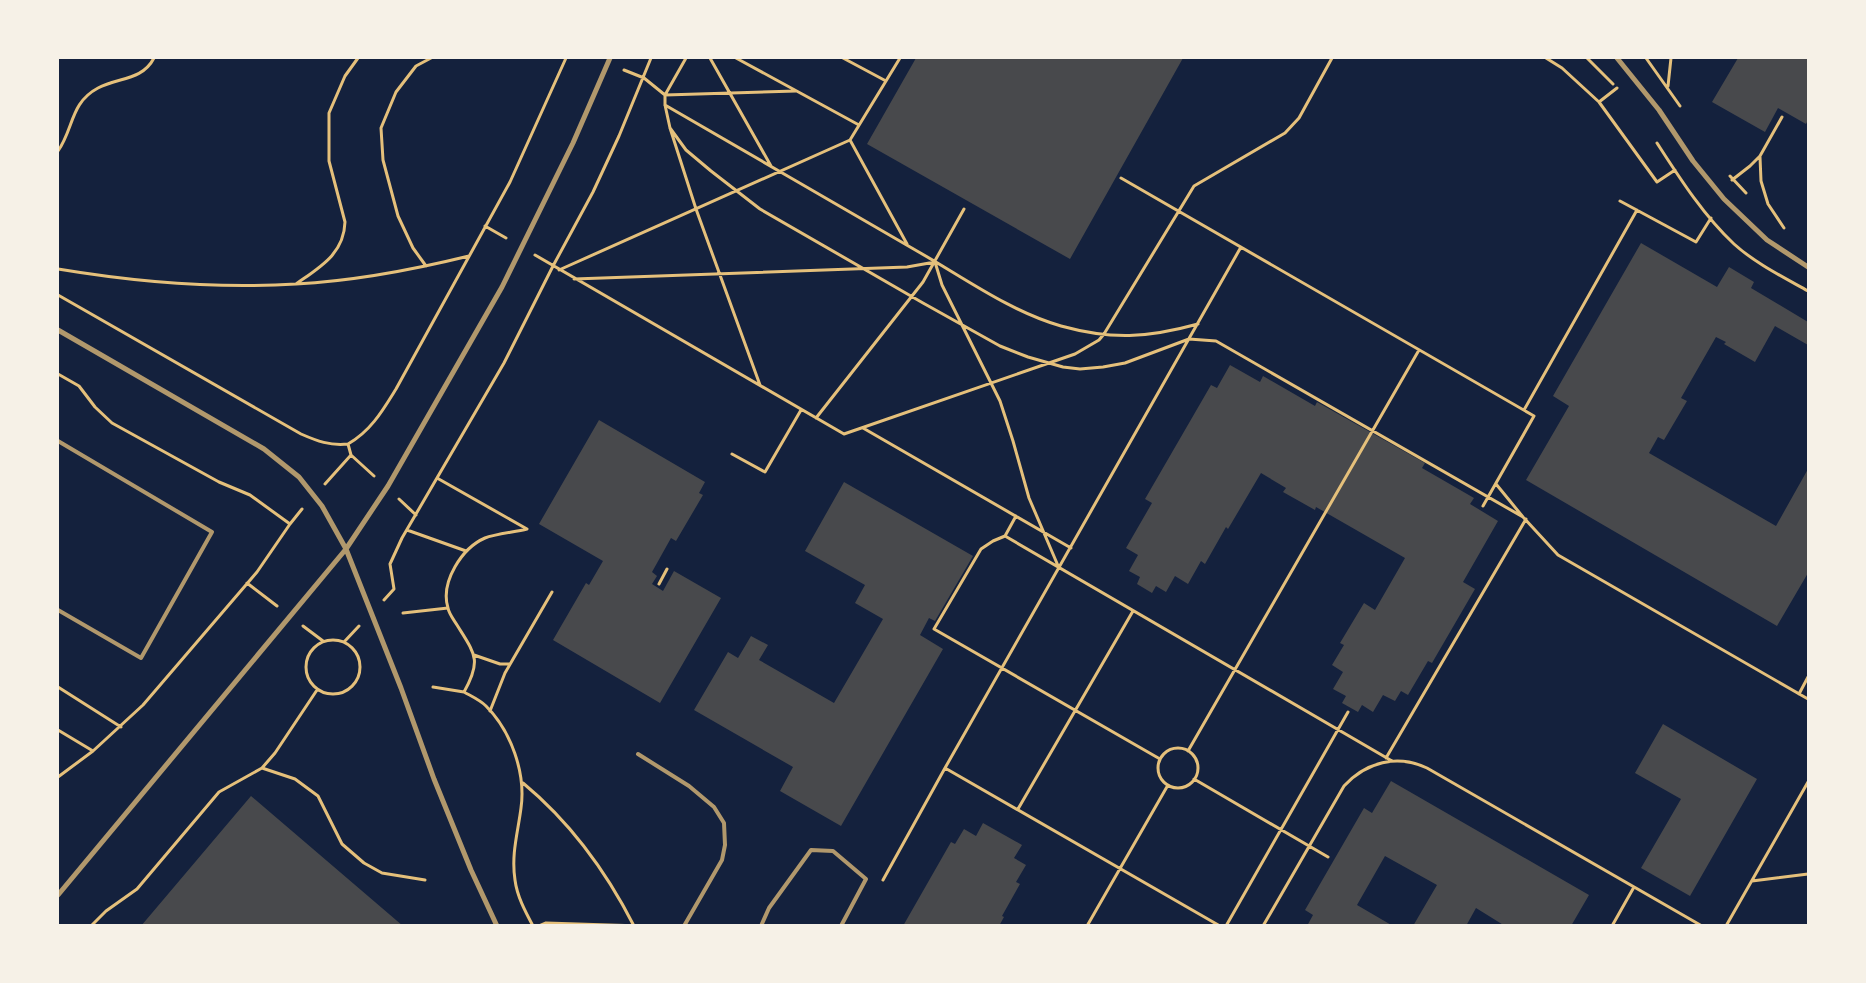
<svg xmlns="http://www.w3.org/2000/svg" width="1866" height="983" viewBox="0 0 1866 983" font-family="'IBM Plex Sans',sans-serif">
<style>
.building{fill:#48494c}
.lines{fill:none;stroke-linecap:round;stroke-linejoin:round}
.path{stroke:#e5c07b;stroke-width:3}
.service{stroke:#b1986c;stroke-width:4}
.minor{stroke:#b1986c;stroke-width:5}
</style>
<rect width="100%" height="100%" fill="#14213d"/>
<!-- building -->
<path class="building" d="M916,58h267l-113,201 -203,-115z
M1738,58h70v62l-2,4 -28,-16 -13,24 -53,-30z
M1641,243l76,44 12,-20 25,15 -3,6 57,34v23l-33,-19 -20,36 -31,-18 2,-2 -10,-5 -35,61 6,3 -23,39 -6,-3 -9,16 127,73 32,-57v104l-31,53 -251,-146 43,-74 -16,-10z
M1230,365l30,17 3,-6 52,30 2,-4 108,61 -3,5 52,30 -4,6 28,17 -35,61 12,7 -43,74 -4,-2 -20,34 -7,-4 -6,10 -12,-6 -10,17 -11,-7 -4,7 -16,-9 4,-7 -13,-7 10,-17 -11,-7 12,-20 -4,-2 24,-40 11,7 30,-52 -89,-51 -1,3 -32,-18 3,-4 -25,-15 -33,56 -2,-2 -21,37 -4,-3 -13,23 -13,-8 -9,16 -10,-6 -4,7 -15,-9 3,-7 -11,-6 9,-16 -12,-7 26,-45 -7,-4 66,-114 6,3z
M599,420l106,62 -6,11 4,2 -27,46 -5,-3 -19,34 5,4 -5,8 11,7 11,-20 47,27 -61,105 -107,-63 33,-57 3,2 14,-24 -64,-37z
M844,482l129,74 -38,65 -6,-3 -9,17 23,14 -102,177 -61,-35 13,-24 -99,-57 34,-58 10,6 13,-22 17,9 -9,15 75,43 49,-84 -28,-16 10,-18 -60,-34z
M1663,724l94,55 -67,117 -49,-28 40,-69 -46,-26z
M1391,781l198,114 -18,31h-66l-29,-18 -10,18h-53l24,-41 -52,-29 -28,49 36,21h-86l6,-11 -8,-5 59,-102 8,5z
M251,796l152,130h-262z
M983,823l39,22 -8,13 12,7 -10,17 4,2 -18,32 2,1 -5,9h-96l48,-84 4,2 9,-15 12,7z"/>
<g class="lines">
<!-- path -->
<path class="path" d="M686,58l-21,37v10l5,23 26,81 64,176
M710,58l61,108
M736,58l123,67
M843,58l43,23
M1546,58l16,10 37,34 58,80 18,-12
M1587,58l26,26
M1646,58l34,48
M624,70l20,8 21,17 131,-4
M1668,86l3,-28
M1599,102l18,-14
M665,105c84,49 168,97 252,146 46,26 92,60 144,75 51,14 86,12 137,-2
M670,128l16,22 25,21 49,38 163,94 77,43 28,11 35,10 17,2 23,-2 22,-4 64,-24 27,2 307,176
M850,140l57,104
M1657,143c22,34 46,72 77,101 21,19 49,33 74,47
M58,151c16,-23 12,-48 40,-63 20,-11 44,-7 56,-30
M1760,157l1,24 7,23 16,24
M1730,176l16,17
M1121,178l413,238 -51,90
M1732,180l18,-14 10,-10 22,-39
M1620,201l76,41 15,-24
M485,226l21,12
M535,255l309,179 231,-80 24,-14 5,-6 90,-148 91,-53 14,-15 33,-60
M935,262l7,23 58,116 13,40 16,57 30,70
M426,266l-13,-18 -15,-32 -15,-56 -2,-32 15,-36 20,-26 15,-8
M58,269c78,13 158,20 238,15 58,-3 116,-14 173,-28
M559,270l291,-130 50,-82
M574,279l333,-12 28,-5
M296,284c24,-17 48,-30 49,-62l-16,-61v-48l16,-37 13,-18
M58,295l243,139c16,7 29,12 47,10l3,11 23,21
M58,374l21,12 16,21 17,16 107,59 31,13 40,29
M1524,410l113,-200
M816,418l107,-136 41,-73
M863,428l208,120
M348,444c23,-13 35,-34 48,-55l114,-207 56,-124
M732,454l33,18 36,-62
M437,478l90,51c-12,3 -32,5 -42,9 -23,10 -45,44 -37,70 1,6 6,12 9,17 18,29 25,35 7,67 7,4 16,8 22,14 25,25 40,67 35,102 -3,24 -10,46 -6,72 2,16 10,31 18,46
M325,484l26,-29
M1496,484l27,33 35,38 250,144
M399,499l17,16
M1016,516l-11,20 -12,5 -12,8 -47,80 226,130
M407,530l59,21
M1005,536l387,225
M247,583l30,23
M659,584l8,-15
M384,600l10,-11 -4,-25 12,-26 102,-175 49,-97 40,-74 26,-56 32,-78
M403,613l45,-5
M303,626l20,15
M306 667a27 27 0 1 1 54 0a27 27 0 1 1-54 0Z
M344,642l15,-16
M474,655l26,9h10
M58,687l63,40
M433,687l31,5
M1799,694l9,-17
M490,711l15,-38 47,-81
M58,730l35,21
M1158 768a20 20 0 1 1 40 0a20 20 0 1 1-40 0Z
M1188,751l231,-401
M1386,758l140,-239
M262,768l33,11 23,17 24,48 22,19 18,10 43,7
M945,768l275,158
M58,777l35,-26 50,-46 114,-133 33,-48 12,-15
M1194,779l134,78
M523,783c47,39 83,88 111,143
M1018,809l115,-198
M883,880l62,-112 296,-521
M1752,881l56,-7
M91,926l15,-15 31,-22 82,-97 43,-24 13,-15 42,-63
M539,926l7,-3 95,3
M1087,926l81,-141
M1226,926l122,-214
M1263,926l81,-140c22,-24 53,-32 83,-18l275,158
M1612,926l22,-39
M1726,926l82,-144"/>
<!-- service -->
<path class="service" d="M58,441l154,91 -71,126 -83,-48
M638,754l51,32 25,21 10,16 1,22 -3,15 -38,66
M761,926l8,-18 42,-58 22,1 33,28 -25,47"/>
<!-- minor -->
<path class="minor" d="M1617,58l42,52 34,51 31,38 43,41 41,27
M58,330l206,119 35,28 23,29 24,43 55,139 33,91 37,91 26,56
M58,895l288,-346 42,-63 114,-199 71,-144 37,-85"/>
</g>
<!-- border -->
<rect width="1866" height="983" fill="none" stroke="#f6f1e7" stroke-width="118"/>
</svg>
